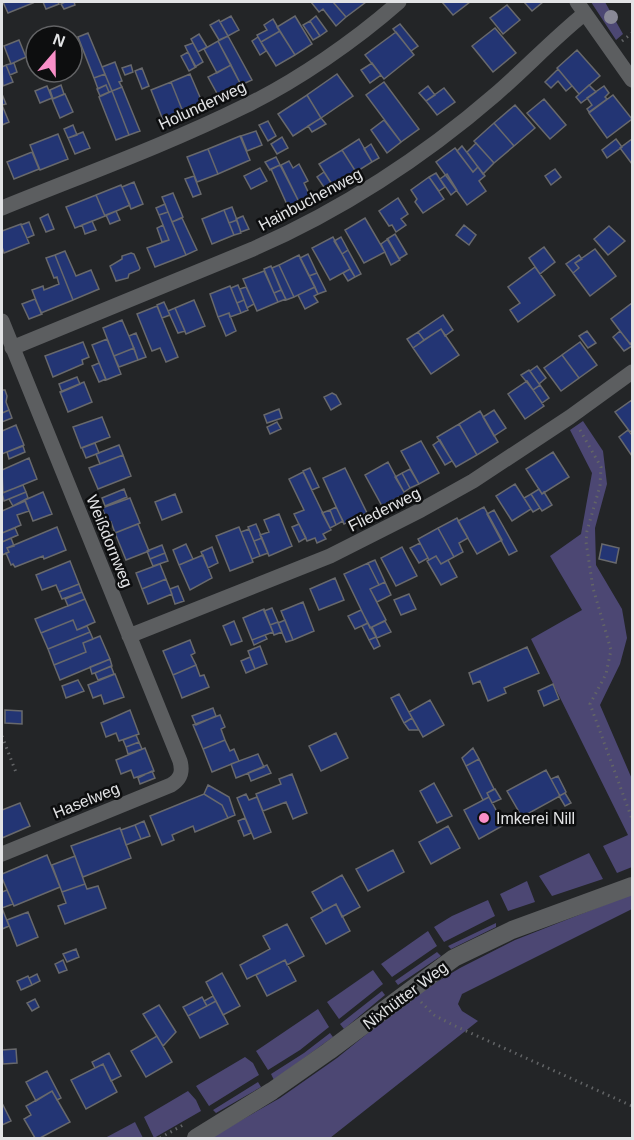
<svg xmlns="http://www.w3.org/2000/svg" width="634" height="1140" viewBox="0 0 634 1140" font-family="Arial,sans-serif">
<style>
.green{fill:#4c4773}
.building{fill:#233574;stroke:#68696c;stroke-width:1.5}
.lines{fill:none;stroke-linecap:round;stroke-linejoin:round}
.path{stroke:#626466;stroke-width:3;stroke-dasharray:1.5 4.5;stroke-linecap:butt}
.street{stroke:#5c5e60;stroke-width:15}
.secondary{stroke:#5c5e60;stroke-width:18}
.tree{fill:#898996}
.poi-dot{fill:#f98fc8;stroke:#0d0e0f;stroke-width:2}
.labels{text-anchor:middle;stroke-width:5;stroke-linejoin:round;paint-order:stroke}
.street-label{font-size:16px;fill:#e2e3e5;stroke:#0d0e0f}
.poi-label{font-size:16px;fill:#e2e3e5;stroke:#0d0e0f;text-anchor:start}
</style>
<rect width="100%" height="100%" fill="#232527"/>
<!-- green -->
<path class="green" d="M591,2h14l18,32 -7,6z
M583,421l20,30 4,33 -12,44 1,37 26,44 5,29 -7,26 -20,41 32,74v88l-15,6 -14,-27 25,-11 -97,-196 51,-29 -32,-54 31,-22 11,-61 -22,-43z
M589,853l14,26 -51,17 -13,-20z
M527,881l8,21 -27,9 -8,-17z
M632,894v15l-170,85 -4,10 4,7 16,10 -148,117h-120l70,-40 57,-40 78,-63 45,-27 55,-28z
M488,900l7,16 -51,26 -10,-15 18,-11z
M496,923v4l-45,22 -3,-3z
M428,931l9,15 -45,31 -11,-13z
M437,952l4,4 -43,29 -3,-4z
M373,970l10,14 -44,35 -12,-17z
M382,991l3,4 -41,34 -4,-5z
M318,1009l11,18 -29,23 -32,20 -12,-19z
M330,1033l3,4 -59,43 -3,-6 33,-21z
M245,1057l8,6 6,12 -50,31 -13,-20z
M258,1082l3,5 -45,26 -3,-3z
M188,1091l8,9 5,11 -47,27 -10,-21z
M135,1122l8,16h-38z"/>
<!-- building -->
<path class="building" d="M3,2h29l1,1 -25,10z
M43,2h15l1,2 -13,5z
M65,2h9l1,3 -11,4 -3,-5z
M311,2h22l13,15 -10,9 -13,-17 -4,3z
M333,2h33l-20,15z
M442,2h28l-17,13z
M524,2h19l-11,9z
M507,5l13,15 -17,14 -13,-16z
M231,16l8,14 -11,6 -8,-14z
M295,16l17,28 -17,11 -18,-28z
M316,16l11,15 -7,5 -10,-15z
M273,19l7,12 -19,11 -4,-7 10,-5 -3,-5z
M219,20l9,16 -9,4 -9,-15z
M310,21l10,15 -7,4 -10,-15z
M400,24l18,22 -7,5 -18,-22z
M495,28l21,25 -23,19 -21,-26z
M280,31l15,24 -19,11 -15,-24z
M396,32l18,23 -30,24 -19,-24z
M88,33l17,41 -11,4 -16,-41z
M199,34l8,13 -9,5 -7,-13z
M228,36l24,44 -11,5 -23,-44z
M258,37l8,14 -6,4 -8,-14z
M19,40l7,17 -15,7 -7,-18z
M218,41l13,24 -14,8 -13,-24z
M193,43l10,19 -8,5 -10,-21z
M577,50l23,26 -21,18 -22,-26z
M188,52l8,15 -7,4 -8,-15z
M115,62l7,19 -3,1 3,5 -10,4 -10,-24z
M14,63l3,9 -7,3 -4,-10z
M372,63l9,12 -11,8 -9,-13z
M6,65l7,17 -10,4 -1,-19z
M131,65l2,7 -8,3 -3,-7z
M231,65l10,20 -22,12 -11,-20z
M142,68l7,18 -7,3 -7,-18z
M558,69l14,17 -6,5 -8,-10 -7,7 -6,-6z
M105,74l7,17 -3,1 -3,-7 -8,4 -4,-11z
M190,74l13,30 -20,8 -12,-30z
M337,74l16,22 -32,22 -14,-23z
M171,82l12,30 -20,8 -12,-30z
M384,82l35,47 -18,13 -35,-47z
M61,85l3,9 -11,5 -3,-9z
M106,85l3,7 -9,4 -3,-7z
M589,85l7,7 -15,11 -5,-6z
M47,86l5,12 -12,5 -5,-12z
M428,86l7,9 -9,6 -7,-8z
M604,86l5,7 -4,4 2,2 -18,13 -2,-3 5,-4 -5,-7z
M122,87l18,44 -11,4 -17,-44z
M444,88l11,14 -18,13 -11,-14z
M112,91l17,44 -13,5 -17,-43z
M2,94l4,10 -4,1 7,17 -7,3z
M65,94l8,18 -13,6 -8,-19z
M307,95l14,23 -28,18 -15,-22z
M613,95l19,24 -25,19 -18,-25z
M544,99l22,26 -16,14 -23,-26z
M515,105l20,23 -21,18 -20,-23z
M321,118l5,6 -14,8 -4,-6z
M384,120l17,22 -14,11 -16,-23z
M268,121l8,15 -8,5 -9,-16z
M494,123l20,23 -20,17 -20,-22z
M73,125l4,10 -9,3 -4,-9z
M256,131l6,14 -15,6 -6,-15z
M83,132l7,16 -15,6 -7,-16z
M58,134l10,25 -28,11 -10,-25z
M240,136l10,24 -32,14 -10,-25z
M282,137l6,11 -11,6 -6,-10z
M359,139l13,23 -16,10 -14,-22z
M616,139l6,8 -15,11 -5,-8z
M632,139v25l-12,-16z
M476,143l18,20 -11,11 -16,-22z
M371,144l8,14 -7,4 -8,-13z
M462,146l16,21 -5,5 -16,-21z
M455,148l18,24 5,-5 7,9 -6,5 7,10 -19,14 -31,-43z
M208,149l10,25 -21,8 -10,-25z
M342,150l14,22 -23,14 -14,-22z
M32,152l7,17 -25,10 -7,-17z
M276,157l4,8 -10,5 -5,-8z
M289,161l4,7 6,-4 9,17 -4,2 7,15 -11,6 -19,-39z
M280,165l20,39 -11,5 -18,-40z
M260,168l7,13 -16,8 -7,-13z
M555,169l6,8 -10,8 -6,-9z
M324,172l9,14 -7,4 -9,-13z
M436,173l9,14 -6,4 -10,-14z
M447,174l10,16 -6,5 -11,-16z
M194,176l7,18 -8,3 -8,-18z
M429,177l15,22 -21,14 -8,-11 2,-3 -6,-9z
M134,182l9,22 -12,5 -9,-22z
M121,185l9,20 -25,11 -9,-21z
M173,193l10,24 -11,5 -10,-25z
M96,195l9,21 -30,12 -9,-21z
M398,198l10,16 -7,5 5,6 -10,7 -4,-7 -3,1 -10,-15z
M165,204l3,8 -9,3 -3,-7z
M232,207l5,13 -8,3 -5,-13z
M224,210l10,25 -22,9 -10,-25z
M116,211l4,9 -10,4 -4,-9z
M168,212l18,43 -31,12 -8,-19 22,-8 -10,-25z
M48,214l6,15 -8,3 -6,-14z
M243,216l6,13 -8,3 -5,-13z
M182,218l15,32 -11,5 -14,-33z
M365,218l20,34 -21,11 -19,-33z
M237,220l4,13 -7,2 -5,-12z
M92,221l4,9 -11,4 -3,-9z
M29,222l5,13 -7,3 -6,-13z
M21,224l8,19 -25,10 -2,-6v-16z
M163,225l6,15 -7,2 -5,-14z
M464,225l12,10 -7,10 -13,-10z
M609,226l16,15 -17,14 -14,-16z
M395,234l12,20 -8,5 -12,-20z
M333,237l17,32 -20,11 -18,-32z
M341,237l7,13 -6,4 -8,-13z
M388,239l12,21 -9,5 -10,-21z
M544,247l11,15 -15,12 -11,-16z
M595,249l21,27 -26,20 -17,-23 6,-5 -4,-5z
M348,250l13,24 -6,3 -13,-23z
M65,251l11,25 15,-6 8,19 -26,11 -18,-45z
M131,253l3,1 6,14 -1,2 -10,4 -1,4 -12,3 -6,-15 12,-7v-3z
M308,254l9,19 -8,3 -9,-18z
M55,255l18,45 -32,13 -9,-23 11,-4 1,4 15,-6 -2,-7 -3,1 -8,-20z
M299,255l16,32 -21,10 -15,-32z
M579,255l3,4 -7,4 4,5 -6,5 -7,-9z
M279,265l15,32 -8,3 -14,-32z
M271,266l10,24 -7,3 -10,-24z
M535,267l20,28 -37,27 -8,-12 10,-7 -12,-16z
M350,269l5,8 -7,4 -5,-8z
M264,271l14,31 -21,9 -14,-32z
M317,273l9,18 -8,3 -9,-18z
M238,285l6,15 -7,3 -6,-15z
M230,286l11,27 -11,4 -1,-4 -11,4 -8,-23z
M246,287l8,17 -7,4 -7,-19z
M315,287l3,7 -4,2 4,6 -13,7 -7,-14z
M281,290l5,9 -8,3 -4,-9z
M35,299l7,15 -13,5 -7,-15z
M194,300l11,26 -19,8 -11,-26z
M244,300l4,10 -7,3 -4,-10z
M164,302l6,13 -8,3 -5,-13z
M632,303v39l-2,2 -19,-25z
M157,306l21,51 -12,5 -6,-14 -8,3 -15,-37z
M175,308l10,23 -7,2 -10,-22z
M229,313l7,18 -10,5 -8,-19z
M443,315l10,15 -8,6 -4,-7 -17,11 -6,-8z
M122,320l12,28 -20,8 -11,-28z
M441,329l18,26 -28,19 -18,-26z
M587,331l9,12 -8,5 -9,-12z
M620,331l12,15 -8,5 -11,-14z
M418,332l6,8 -11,8 -6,-9z
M136,333l10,24 -8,3 -9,-24z
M107,339l14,35 -15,6 -14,-35z
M83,342l6,15 -7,3 1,4 -30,13 -8,-21z
M580,342l17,23 -18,13 -17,-23z
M134,348l4,12 -19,7 -5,-11z
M562,355l17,23 -18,13 -17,-23z
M99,363l7,16 -7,3 -7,-16z
M537,366l9,12 -7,6 -9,-13z
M529,370l11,15 -7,5 -12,-15z
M77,377l3,7 -18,8 -3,-8z
M527,381l17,25 -19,13 -17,-25z
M84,382l8,20 -24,10 -8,-20z
M540,385l9,13 -7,5 -9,-13z
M2,390h3l2,6 -1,6 3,8 -7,3z
M332,393l4,2 5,9 -10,6 -7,-13z
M632,400v30l-2,2 -15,-20z
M279,409l3,9 -15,5 -3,-8z
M9,410l3,8 -10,4v-9z
M494,410l12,18 -12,8 -11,-19z
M480,411l18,31 -21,13 -18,-31z
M102,417l8,20 -29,11 -8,-21z
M277,422l4,7 -11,5 -3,-7z
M459,424l18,31 -21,12 -19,-30z
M16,425l8,20 -22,9v-23z
M628,430l4,5v21l-13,-19z
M440,440l12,21 -7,4 -12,-20z
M421,441l18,32 -20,11 -18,-33z
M95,443l4,10 -13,5 -4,-10z
M119,445l4,10 -23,9 -4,-10z
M23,446l2,6 -16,7 -2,-7z
M553,452l16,25 -27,17 -16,-25z
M123,455l8,21 -33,13 -9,-21z
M29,458l8,21 -34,14 -1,-23z
M388,462l17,32 -23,12 -17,-31z
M310,468l9,19 -7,3 -9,-19z
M345,468l22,45 -23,11 -21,-46z
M410,469l9,15 -9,4 -8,-15z
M303,472l28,58 -8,4 3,5 -9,4 -2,-5 -8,3 -13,-27 10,-4 -15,-31z
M402,473l8,15 -6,4 -9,-15z
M515,484l16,25 -19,12 -16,-25z
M23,485l3,7 -22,9 -2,-8z
M124,489l3,8 -22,9 -3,-8z
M539,489l3,5 2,-2 8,13 -10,6 -11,-17z
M26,492l2,6 -15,8 -4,-7z
M43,492l9,22 -19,7 -8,-21z
M175,494l7,18 -20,8 -7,-18z
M531,494l9,14 -7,4 -9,-14z
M130,498l10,25 -25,10 -4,-11 -3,1 -6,-15z
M25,501l4,10 -12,4 4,10 -19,8v-22z
M336,507l7,14 -7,4 -6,-15z
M484,507l18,33 -25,14 -19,-33z
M330,510l6,15 -6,3 -8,-15z
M494,510l23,41 -8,4 -22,-41z
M279,514l13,32 -23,10 -9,-21 9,-3 -5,-12z
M457,518l11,20 -9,5 4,9 -9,5 -16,-29z
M138,524l11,27 -23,9 -11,-27z
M256,524l6,14 -8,3 -6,-14z
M299,524l7,14 -7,4 -7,-15z
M57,527l9,23 -22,9 -1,-3 -28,11 -2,-3 -2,1 -5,-12 3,-1 -2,-4z
M239,527l14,35 -23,9 -14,-35z
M15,528l3,7 -16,7v-9z
M438,528l16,29 -13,7 -5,-8 -7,4 -11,-21z
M249,529l11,27 -8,3 -11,-27z
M11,538l3,8 -7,2 2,4 -7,3v-13z
M262,538l6,15 -8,3 -6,-15z
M420,543l8,15 -9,5 -9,-15z
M186,544l7,15 -14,6 -6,-15z
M602,544l17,4 -3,15 -17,-4z
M162,545l3,8 -15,6 -3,-8z
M212,547l6,16 -10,5 -7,-16z
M402,547l15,29 -21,10 -15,-28z
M165,553l3,8 -15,5 -3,-7z
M203,555l9,23 -22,12 -11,-25z
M436,556l5,8 7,-4 9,17 -16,8 -14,-24z
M375,560l10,22 -6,3 -11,-22z
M70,561l9,23 -20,8 -3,-7 -14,5 -6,-15z
M368,563l11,22 -9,4 16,31 -16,8 -26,-54z
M160,564l6,15 -24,10 -6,-16z
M335,578l9,22 -25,10 -9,-21z
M166,579l6,15 -24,10 -6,-15z
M385,582l6,13 -14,7 -7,-13z
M79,584l3,8 -20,7 -3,-7z
M178,586l6,15 -9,3 -5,-15z
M82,592l3,7 -17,7 -3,-7z
M409,594l7,15 -15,6 -7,-15z
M85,599l10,23 -18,8 -4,-10 -32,13 -6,-14z
M303,602l11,29 -21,9 -12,-29z
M272,608l6,14 -8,3 -6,-14z
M264,609l9,23 -21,8 -9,-22z
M361,610l7,13 -13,6 -7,-13z
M73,620l4,10 10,-4 3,6 -42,17 -7,-16z
M285,620l8,20 -7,2 -8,-19z
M234,621l8,20 -11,4 -8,-19z
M385,621l6,11 -14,6 -5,-11z
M278,622l4,10 -8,3 -4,-10z
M368,623l8,14 -7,3 -7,-14z
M90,632l3,7 -10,4 3,9 -32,13 -6,-16z
M265,635l2,4 -13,6 -2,-5z
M100,636l10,23 -50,21 -6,-15 32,-13 -3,-9z
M376,637l4,9 -6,3 -5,-9z
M190,640l5,13 -4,2 5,10 -23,10 -10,-24z
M260,646l7,18 -12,5 -7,-18z
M527,647l12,26 -35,15 2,5 -18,8 -8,-20 -7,3 -4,-11z
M250,657l5,12 -9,4 -5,-12z
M110,659l2,7 -20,8 -2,-7z
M196,665l4,11 4,-1 5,12 -27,11 -9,-23z
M111,666l3,8 -16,6 -3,-7z
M115,674l9,23 -20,7 -3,-9 -8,3 -5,-13z
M78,680l6,11 -18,7 -4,-12z
M553,684l6,15 -15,7 -6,-15z
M399,694l13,24 -8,5 -13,-25z
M430,700l14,25 -21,12 -14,-25z
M213,708l3,8 -20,9 -4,-9z
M5,710l17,1v13l-17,-1z
M130,710l9,24 -20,7 -3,-8 -10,4 -5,-14z
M220,715l5,12 -4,2 4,11 -22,9 -10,-24z
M412,718l7,12h-10l-5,-7z
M336,733l12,25 -27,13 -12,-25z
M136,735l3,7 -13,5 -3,-7z
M225,740l5,11 4,-2 5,12 -27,11 -9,-23z
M139,742l3,7 -14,5 -2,-7z
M145,748l9,23 -20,7 -3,-8 -10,4 -5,-14z
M473,748l6,11 -13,7 -4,-8z
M258,754l6,13 -28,11 -5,-14z
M479,759l15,30 -7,4 2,4 -6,3 -17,-34z
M267,765l4,8 -20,8 -3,-8z
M546,770l14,26 -38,21 -15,-26z
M152,771l3,7 -15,6 -2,-6z
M292,774l15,39 -14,6 -7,-17 -23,9 -7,-17 25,-10 -2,-5z
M558,776l8,16 -6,4 -9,-17z
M434,783l18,33 -15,7 -17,-32z
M208,785l21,12 6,18 -7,3 -6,-13 -18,-11z
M495,789l6,10 -9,4 -5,-10z
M565,793l6,10 -6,3 -6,-10z
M204,794l18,11 6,13 -33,14 -2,-6 -21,9 2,5 -12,5 -12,-29z
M246,794l3,6 8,-3 14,35 -17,7 -17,-41z
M489,797l15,28 -25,14 -15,-29z
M20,803l10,23 -28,12v-28z
M245,818l6,15 -7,3 -6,-15z
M144,821l6,15 -9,3 -6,-14z
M135,825l6,14 -15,6 -5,-15z
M448,826l12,22 -29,16 -12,-22z
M120,828l11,30 -48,19 -12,-31z
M393,850l11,22 -36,19 -12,-22z
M47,855l13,32 -46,19 -12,-28v-4z
M75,856l10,28 -23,8 -10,-27z
M342,875l18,32 -18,10 -6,-13 -13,7 -11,-19z
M85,884l2,5 11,-3 8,22 -41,16 -7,-18 8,-3 -4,-11z
M7,890l6,14 -11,4v-16z
M336,904l14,27 -24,13 -15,-26z
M2,908l7,18 -7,3z
M28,912l10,25 -21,9 -10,-26z
M287,924l17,32 -17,9 -2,-5 -38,19 -7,-14 30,-16 -7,-13z
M76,949l3,8 -12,5 -4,-8z
M63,960l4,10 -8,3 -4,-9z
M285,960l11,21 -29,15 -11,-21z
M222,973l18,33 -17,9 -17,-33z
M37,974l3,7 -8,4 -3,-7z
M28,976l4,9 -11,5 -4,-9z
M213,996l3,5 -9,5 -3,-5z
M202,997l5,9 -19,10 -5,-9z
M35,999l4,8 -7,4 -5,-8z
M216,1001l12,23 -28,14 -12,-22z
M159,1005l17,27 -13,14 -20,-32z
M157,1036l15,26 -26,15 -15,-26z
M16,1049l1,14 -14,1 -1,-14z
M109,1053l12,23 -10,5 -8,-17 -8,4 -3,-6z
M103,1064l14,28 -31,17 -15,-29z
M47,1071l14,27 -4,2 -5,-9 -16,10 -10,-19z
M52,1091l18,31 -30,16h-5l-11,-19 7,-4 -5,-9z
M3,1105l8,16 -9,4v-19z"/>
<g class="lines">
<!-- path -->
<path class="path" d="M622,41l10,-8
M580,430l21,37 -1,19 -13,45 -1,11 7,46 18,62 -5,24 -16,30 42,115
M2,736l15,39
M421,1002l13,13 19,10 179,81
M160,1138l23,-13"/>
<!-- street -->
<path class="street" d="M577,2l55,78
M2,208c81,-33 164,-63 243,-102 52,-25 111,-66 154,-104
M2,321l178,440c3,11 1,18 -9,24l-169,69
M12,348l241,-99c89,-39 169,-91 243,-155 30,-26 57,-55 88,-80
M129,636l201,-80 91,-46 52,-29 97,-64 62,-45"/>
<!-- secondary -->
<path class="secondary" d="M196,1138l76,-47 57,-40 125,-93 58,-28 120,-44"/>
</g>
<!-- trees -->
<circle class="tree" cx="611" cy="17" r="7"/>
<!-- markers -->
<circle class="poi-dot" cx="484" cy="818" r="6"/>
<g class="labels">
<!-- street labels -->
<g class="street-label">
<text transform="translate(202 105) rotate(-25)" y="6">Holunderweg</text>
<text transform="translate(310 199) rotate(-28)" y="6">Hainbuchenweg</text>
<text transform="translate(384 509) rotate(-27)" y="6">Fliederweg</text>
<text transform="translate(110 541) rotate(68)" y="6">Weißdornweg</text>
<text transform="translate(86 800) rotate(-22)" y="6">Haselweg</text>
<text transform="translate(405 995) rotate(-37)" y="6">Nixhütter Weg</text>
</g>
<!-- poi labels -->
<g class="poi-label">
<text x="496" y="824">Imkerei Nill</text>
</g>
</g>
<!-- border -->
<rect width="634" height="1140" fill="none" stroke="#e2e3e5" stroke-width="6"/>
<!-- north arrow -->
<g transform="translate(54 54) rotate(20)"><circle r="28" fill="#0d0e0f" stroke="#626365" stroke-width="1.5"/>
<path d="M0-4.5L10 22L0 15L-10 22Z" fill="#f98fc8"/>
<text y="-9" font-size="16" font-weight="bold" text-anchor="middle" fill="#e2e3e5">N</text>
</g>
</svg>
